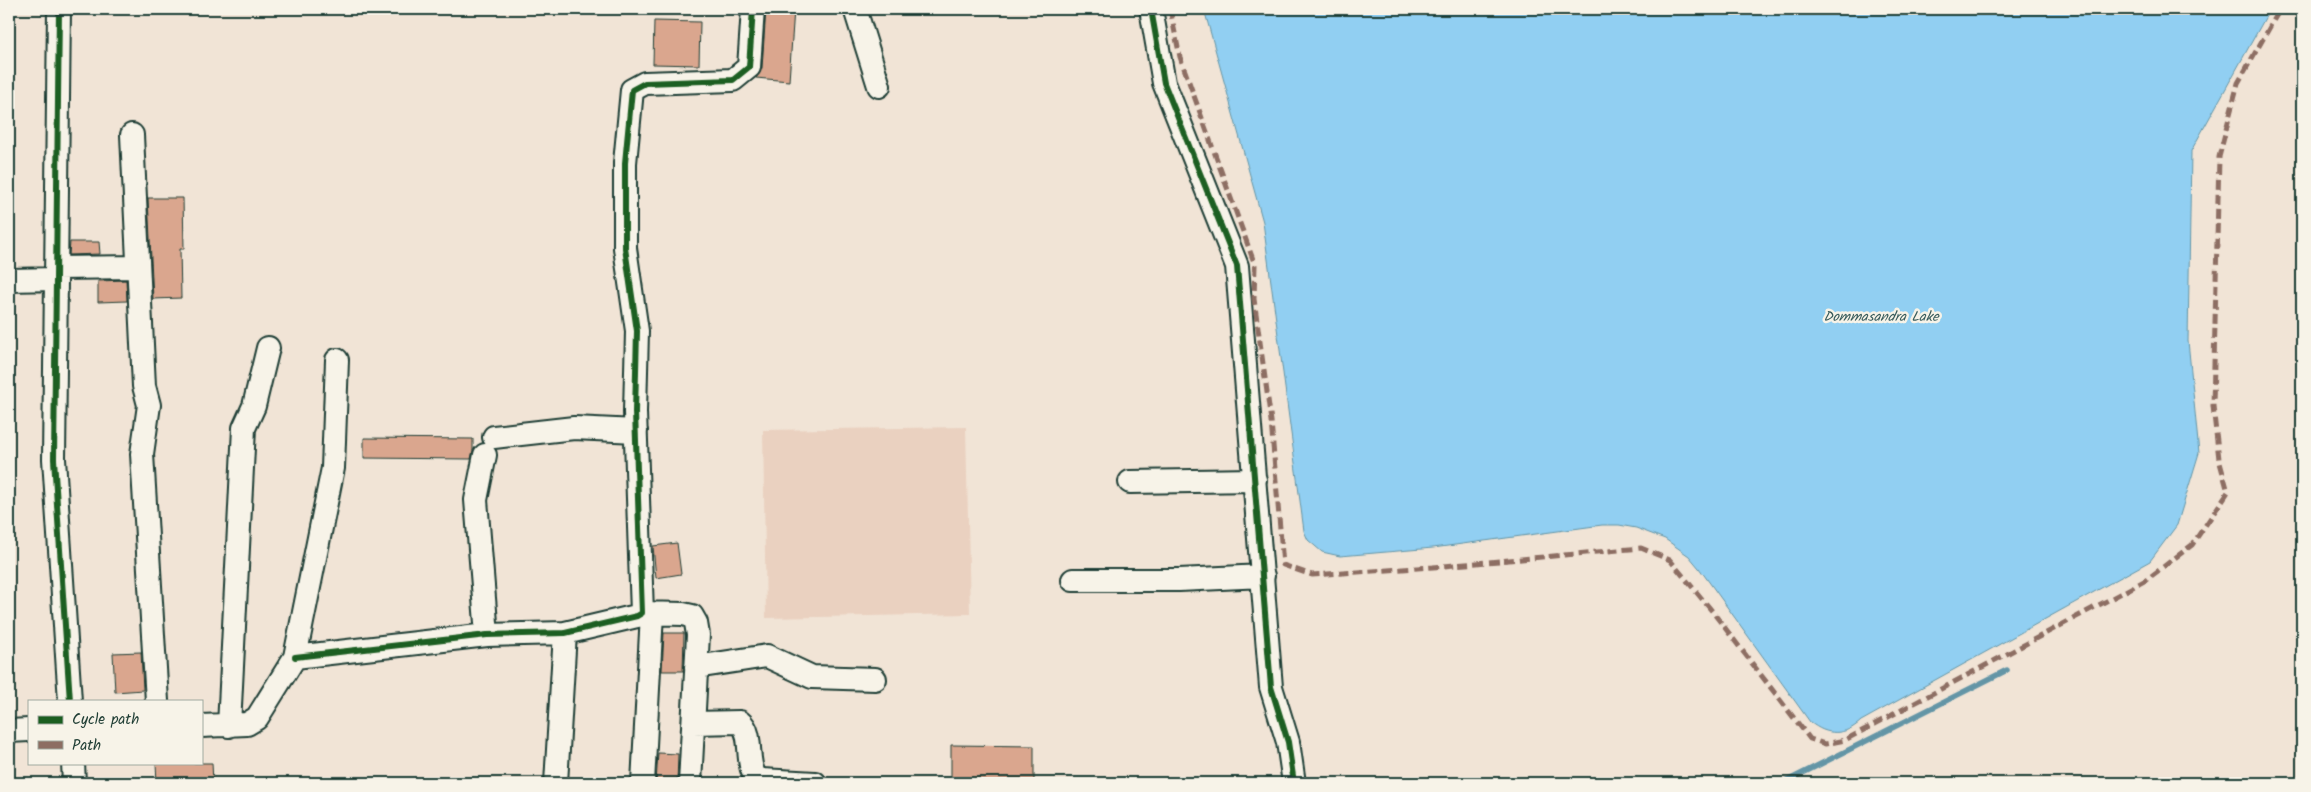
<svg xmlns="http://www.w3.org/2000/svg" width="2311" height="792" viewBox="0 0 2311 792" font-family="Kalam,sans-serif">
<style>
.built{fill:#ead1c0}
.water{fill:#91cff2;stroke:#6395a6}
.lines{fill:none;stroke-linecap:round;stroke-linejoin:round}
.stream{stroke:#6395a6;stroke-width:5.5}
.building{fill:#daa68e;stroke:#1f3d34}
.minor-casing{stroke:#1f3d34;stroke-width:26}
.minor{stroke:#f7f3e8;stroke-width:22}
.quiet{stroke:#8d6e63;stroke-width:5;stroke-dasharray:10 5;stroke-linecap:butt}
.cycleway-casing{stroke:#f7f3e8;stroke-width:9}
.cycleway{stroke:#1b5e20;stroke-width:6}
.labels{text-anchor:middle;stroke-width:5;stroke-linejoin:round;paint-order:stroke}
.water-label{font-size:14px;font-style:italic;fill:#365a5a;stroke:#f7f3e8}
</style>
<rect width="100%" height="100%" fill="#f1e4d6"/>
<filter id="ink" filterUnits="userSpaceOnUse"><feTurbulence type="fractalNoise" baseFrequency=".02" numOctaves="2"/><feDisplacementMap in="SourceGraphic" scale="10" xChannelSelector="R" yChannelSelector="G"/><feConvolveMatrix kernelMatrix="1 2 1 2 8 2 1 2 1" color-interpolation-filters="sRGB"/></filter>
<g filter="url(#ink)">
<!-- built -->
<path class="built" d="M966,427l4,187 -204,4 -3,-188z"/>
<!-- water -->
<path class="water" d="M1204,9h1066l-79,142 -3,190 11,112 -22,72 -27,36 -289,160c-16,15 -34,15 -51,1l-111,-154 -10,-12 -24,-17 -29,-11 -17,-3h-17l-169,23 -93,8 -18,-4 -14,-12 -4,-9 -41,-309z"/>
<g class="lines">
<!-- stream -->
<path class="stream" d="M1783,783l224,-113"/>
</g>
<!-- building -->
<path class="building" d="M766,9h28l-5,72 -33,-3 6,-10z
M654,21l46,1 -1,43 -46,-1z
M148,198h35l1,51h-4l1,49 -28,1z
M70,242h29l1,12 -31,1z
M126,280l1,21 -29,1v-21z
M364,438l109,1v11l-2,9 -107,-1z
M677,543l4,31 -25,4 -3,-32z
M664,633h20l-1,38h-21z
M141,652l2,38 -28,2 -2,-39z
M951,745l83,1v37h-83z
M658,753l20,1 -1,29h-21z
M156,763h56l1,20h-56z"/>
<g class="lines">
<defs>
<path id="minor" d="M59,9l-5,450 16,242
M855,9l24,77
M1151,9l13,74 73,183 34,421 17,55 6,41
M132,135l12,251 5,19 -7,49 15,247
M56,268l82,-1
M9,280l46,-1
M494,437l80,-9 62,3
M485,455l-9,45 11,135
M1130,482l125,-2
M1073,580h106l84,-4
M642,613l41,1 9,2 4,7 2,12 -8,148
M295,657l192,-22 78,-2 72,-17 5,-3 -7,-201 2,-81 -12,-83v-85l7,-73 13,-7 88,-3 16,-13 4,-58
M696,667l71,-11 45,21 63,2
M693,723l47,-1c14,11 5,38 15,54l7,4 53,3
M201,726l46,-2 10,-6 38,-61 38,-189 4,-108
M229,726l15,-298 10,-22 14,-58
M9,731l20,-1
M73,763l1,20
M556,783l9,-150
M643,783l9,-170"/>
</defs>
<!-- minor casing -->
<use href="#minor" class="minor-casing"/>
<!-- minor -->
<use href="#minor" class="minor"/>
<!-- quiet -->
<path class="quiet" d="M1170,9l10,48 75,208 -1,34 17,122 12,144 29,10 121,-8 208,-19 29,12 42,51 98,128 15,5 20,-4 301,-160 46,-35 36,-53 -9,-33 -6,-53 6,-249 19,-74 42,-74"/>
<defs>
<path id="cycleway" d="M59,9l-5,450 16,242
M1151,9l13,74 73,183 34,421 17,55 6,41
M295,657l192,-22 78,-2 72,-17 5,-3 -7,-201 2,-81 -12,-83v-85l7,-73 13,-7 88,-3 16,-13 4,-58"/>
</defs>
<!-- cycleway casing -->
<use href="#cycleway" class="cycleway-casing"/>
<!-- cycleway -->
<use href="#cycleway" class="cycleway"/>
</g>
</g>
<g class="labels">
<!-- water labels -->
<g class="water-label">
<text x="1881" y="321">Dommasandra Lake</text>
</g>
</g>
<!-- margin -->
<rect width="2311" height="792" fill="none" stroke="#f7f3e8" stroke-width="30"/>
<rect x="15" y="15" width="2281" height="762" fill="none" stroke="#1f3d34" stroke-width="2" filter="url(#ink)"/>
<!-- legend -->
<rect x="28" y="700" width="175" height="65" fill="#f7f3e8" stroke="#a1aaa0"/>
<rect x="38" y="716" width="25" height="8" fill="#1b5e20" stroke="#a1aaa0"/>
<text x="72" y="724" font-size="15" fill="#1f3d34">Cycle path</text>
<rect x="38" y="741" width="25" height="8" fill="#8d6e63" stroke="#a1aaa0"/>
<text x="72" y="750" font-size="15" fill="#1f3d34">Path</text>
</svg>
